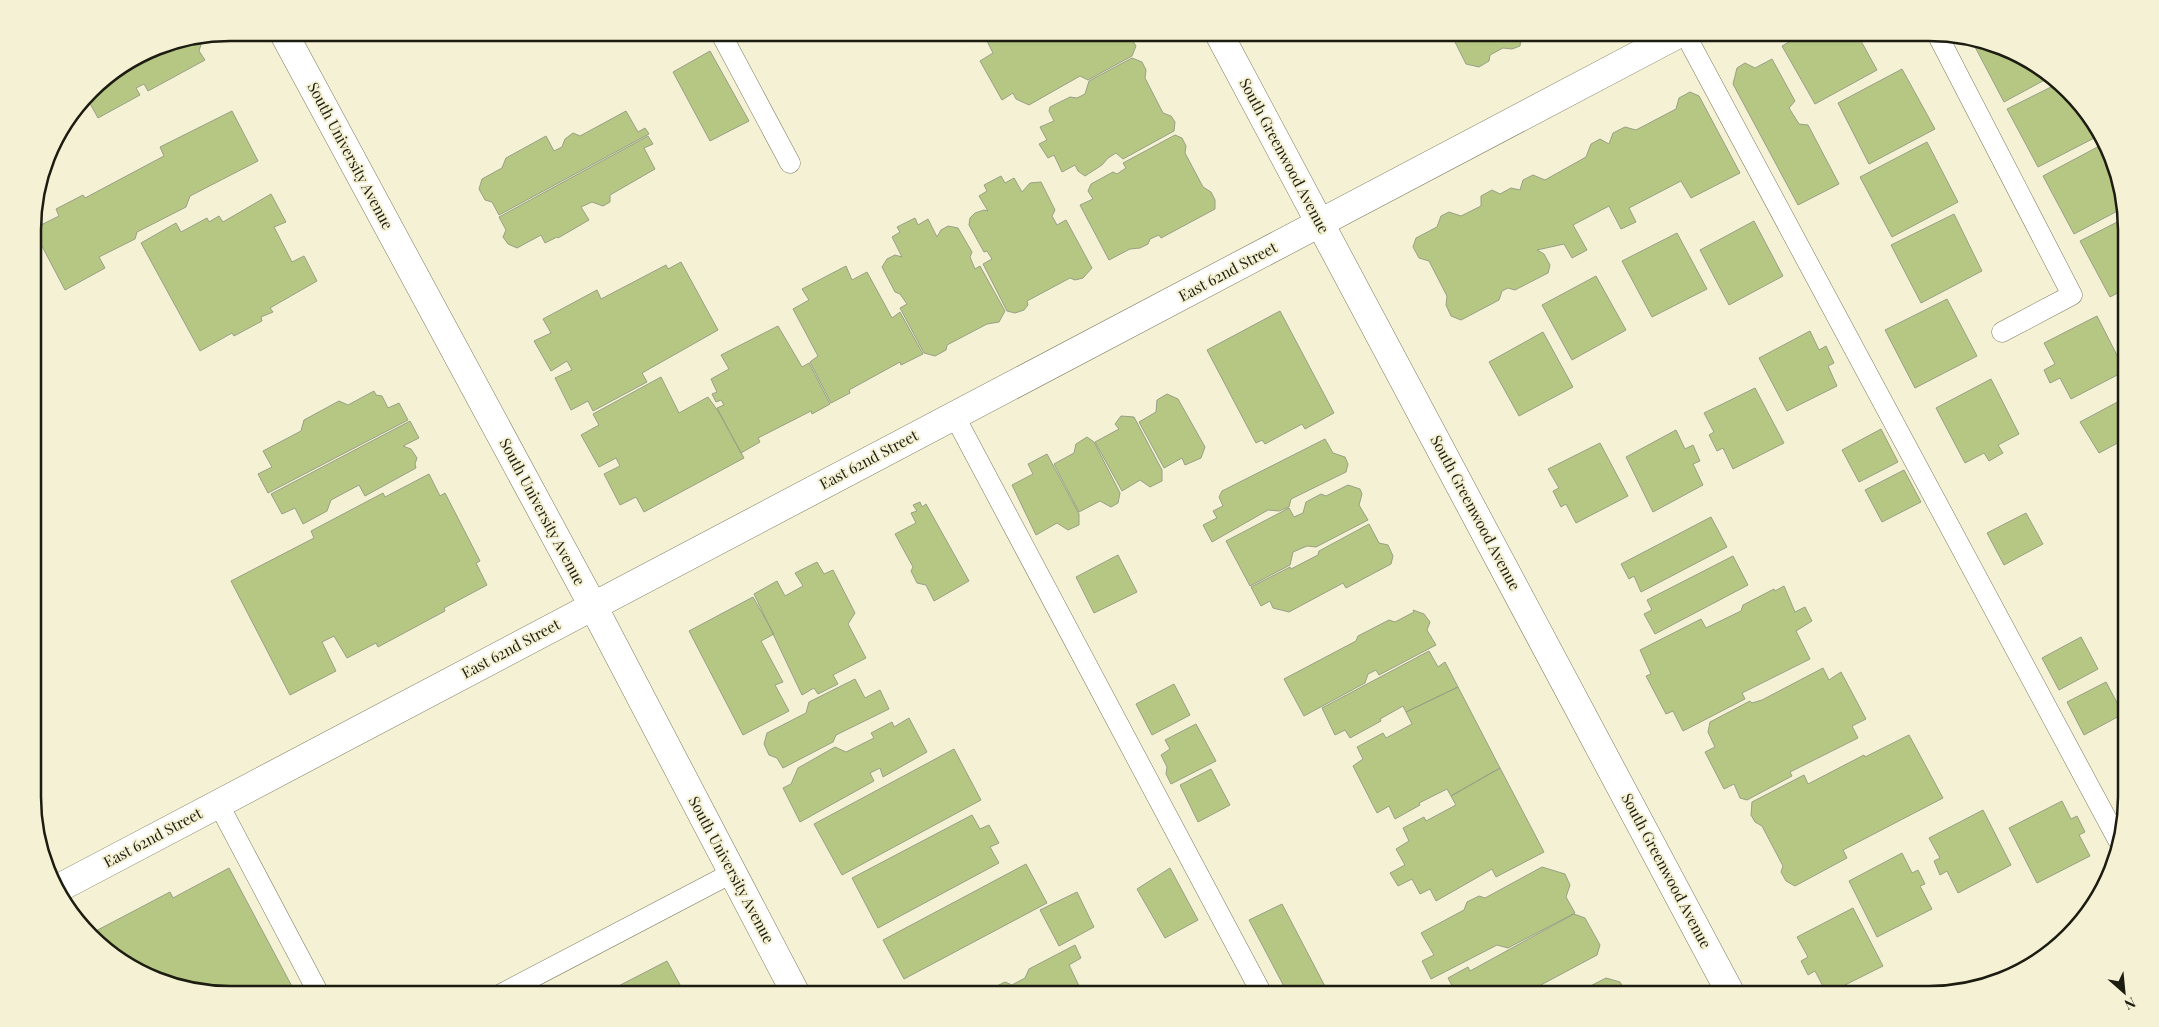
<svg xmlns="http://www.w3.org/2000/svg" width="2159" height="1027" viewBox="0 0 2159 1027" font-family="'Playfair Display',serif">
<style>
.building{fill:#b6c784;stroke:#98a086}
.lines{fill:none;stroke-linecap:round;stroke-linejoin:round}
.service-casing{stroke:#7c795f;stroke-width:21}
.minor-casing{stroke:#7c795f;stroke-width:29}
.service{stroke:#fff;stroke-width:20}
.minor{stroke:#fff;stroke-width:28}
.labels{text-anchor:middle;stroke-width:4;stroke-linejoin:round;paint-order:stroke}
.street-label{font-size:15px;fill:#1d1c11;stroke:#f4f1d4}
.rim{fill:none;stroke:#1d1c11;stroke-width:2.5}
</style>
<rect width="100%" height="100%" fill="#f4f1d4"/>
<!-- building -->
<path class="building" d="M960,32h22l-17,10z
M1125,32l4,3 7,11 -4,10 -44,24 -8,-4 -51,29 -13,-6 -3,-6 -11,7 -22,-39 13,-8 -6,-12 4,-9z
M1450,32h91l-1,4 -7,3h-12l-1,7 -8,3 -9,-1 -13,7 -1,6 -10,6 -13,-3z
M1807,32h49l21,38 -62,34 -33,-58z
M203,38l-4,13 6,9 -57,31 -4,-7 -8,4 4,7 -42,23 -11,-20 13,-16 55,-35z
M1978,42l27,6 47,28 -48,26 -30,-57z
M710,51l39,70 -39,20 -37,-69z
M1132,58l10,4 4,8 -1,8 18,35 8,3 4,6 -1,9 -51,28 -7,-6 -8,5 -6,7 -17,11 -7,-5 -3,-6 -13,7 -8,-17 -6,3 -9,-14 8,-4 -7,-13 14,-6 -5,-10 1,-4 20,-10 7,1 8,-4 4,-13z
M1772,59l23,42 -6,7 10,16 9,1 31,59 -41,21 -65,-121 4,-16 8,-5 10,5z
M1902,69l33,60 -66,35 -31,-61z
M2059,83l27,27 14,25 -62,32 -31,-58z
M1690,92l9,4 41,77 -49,25 -10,-17 -52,27 7,14 -15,7 -12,-23 -36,19 14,25 -15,8 -8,-14 -27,6 7,4 6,11 -2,8 -33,17 -7,-2 -6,3 -3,9 -38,20 -10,-4 -5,-11 1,-9 -18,-35 -10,-3 -6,-11 3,-9 21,-11 4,-11 8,-4 12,4 20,-10v-10l11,-6 8,4 11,-6 9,2 3,-10 10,-5 12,5 41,-23 5,-13 9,-5 9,5 4,-11 12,-6 11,3 40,-21 3,-11z
M232,111l26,50 -68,35 -4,11 -49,25 -2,7 -36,18 6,11 -40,22 -32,-61 26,-13 -3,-7 27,-14 2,3 79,-42 -4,-9z
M626,111l12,21 7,-4 4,6 -150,81 -7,-13 -7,-2 -6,-11 3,-10 20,-11 4,-10 40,-22 8,15 8,-4 3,-8 8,-6 7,3z
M1175,135l7,3 4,8 -1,7 18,34 8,5 4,8v9l-54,29 -2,-3 -9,4 -2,5 -8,4 -10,1 -21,11 -29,-55 13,-6 -5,-8 3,-7 22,-12 4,2 9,-6 -3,-5z
M648,136l5,8 -9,4 11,21 -45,26v7l-7,4 -11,-4 -11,5 8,13 -31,18 -1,-1 -12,6 -4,-8 -24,13 -9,-4 -5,-7 3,-7 -7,-13z
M1927,142l31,60 -66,35 -32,-60z
M2105,143l7,12 13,52 -51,27 -31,-58z
M1001,176l4,7 9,-5 8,14 8,-9 11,-1 14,28 -3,6 5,9 9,-5 26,48 -9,10 -8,2 -5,-2 -43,23 1,4 -4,5 -9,3 -8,-2 -24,-47 9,-5 -5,-8 -3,1 -15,-27 1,-7 5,-5 9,-3 4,1 -9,-15 8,-5 -3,-6z
M271,194l15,28 -12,5 18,35 12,-6 13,25 -47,27 3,4 -12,5 1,4 -28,15 -2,-3 -32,18 -59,-108 35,-20 5,9 26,-14 2,4 10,-6 4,6z
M1954,214l28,57 -61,32 -30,-58z
M915,218l3,7 10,-6 9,18 4,-7 7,-4 10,2 14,24 -2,5 5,12 5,-3 25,45 -6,11 -12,2 -40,21 -1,5 -11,6 -11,-3 -24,-45 7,-4 -7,-10 -5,-2 -13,-25 5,-8 8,-4 7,2 -10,-20 8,-5 -3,-5z
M2125,218v71l-15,8 -30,-56z
M1754,221l29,55 -54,29 -29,-55z
M1677,233l30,56 -55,28 -30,-56z
M681,262l37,68 -76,43 5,9 -54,29 -5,-10 -17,9 -16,-32 17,-8 -5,-9 -16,10 -17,-30 17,-8 -8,-14 54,-29 4,9 65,-34 2,4z
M846,266l6,14 15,-8 25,46 8,-6 23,42 -22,11 -1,-3 -51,28 1,3 -19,10 -21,-41 8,-6 -25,-47 16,-9 -7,-11z
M1596,276l30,54 -54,30 -30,-55z
M1947,299l30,57 -62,32 -30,-58z
M1280,311l54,102 -29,16 -3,-5 -37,20 -3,-4 -6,3 -49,-93z
M2097,316l28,55 -54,28 -11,-21 -10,5 -6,-13 11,-6 -11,-21z
M778,326l24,41 7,-4 21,41 -18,10 -1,-3 -53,27 2,4 -19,11 -24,-45 7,-3 -3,-5 -5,2 -4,-8 5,-2 -6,-13 18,-10 -8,-14z
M1810,331l9,19 7,-4 8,17 -6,3 9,20 -50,25 -28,-53z
M1543,332l30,55 -54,29 -30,-54z
M661,377l18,36 29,-16 10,14 26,47 -100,54 -8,-15 -16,8 -16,-31 16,-8 -4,-8 -17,9 -18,-32 18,-10 -6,-11z
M1991,379l28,55 -21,11 5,8 -14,8 -5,-8 -19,10 -29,-55z
M1755,388l29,55 -51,26 -10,-21 -6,3 -8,-16 5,-3 -10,-19z
M374,391l2,4 6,1 6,12 11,-5 9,17 -140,73 -10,-19 14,-7 -9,-16 38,-20 3,-11 35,-19 9,4z
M1167,394l11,5 27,48 -4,11 -16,7 -3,-7 -18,10 -25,-46 17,-10 1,-12z
M2125,398v41l-26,14 -19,-31z
M1121,416l13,1 28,53v11l-12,6 -10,-7 -18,11 -27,-49 24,-13 -4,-5z
M410,421l9,17 -16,8 8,3 6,9 -2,6 1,4 -51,28 -6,-11 -28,15 -4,11 -24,13 -8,-16 -13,6 -11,-20z
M1881,429l17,33 -39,20 -17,-32z
M1676,430l9,19 8,-4 7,16 -7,3 10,21 -50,27 -27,-55z
M1087,437l7,5 26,51 -2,10 -7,4 -11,-6 -21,11 -25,-48 20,-11 2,-9z
M1325,439l8,14 12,4 3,7 -2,8 -55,27 -2,8 -10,4 -11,-1 -56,32 -9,-17 14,-7 -4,-7 10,-5 -4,-9 3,-6z
M1600,443l28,53 -52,27 -10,-19 -5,3 -8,-16 6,-3 -11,-19z
M1047,454l32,60v11l-11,5 -11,-7 -21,12 -24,-50 21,-11 -5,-10z
M1904,470l17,32 -39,20 -17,-32z
M429,474l11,22 5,-3 35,68 -4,2 11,22 -43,23 1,3 -67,36 -2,-4 -29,15 -13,-22 -12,6 14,29 -46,24 -59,-114 83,-43 -3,-7 72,-38 2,4z
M1348,485l12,4 2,5 -3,11 9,15 -52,27 -9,-1 -14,6 -3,13 -40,21 -24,-45 63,-33 5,9 9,-4 3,-11 15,-8 5,2z
M920,502l2,5 4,-3 43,77 -35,20 -8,-16 -9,-2 -6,-12 2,-4 -18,-33 21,-11 -5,-10 6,-2 -4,-6z
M2026,513l17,31 -39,21 -17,-32z
M1711,517l16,30 -86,45 -7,-16 -5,3 -8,-15z
M1369,524l10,19 9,2 5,11 -2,8 -45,24 -3,-5 -54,29 -16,-4 -3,-7 -9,5 -10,-19 39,-20 1,2 27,-14 1,-4z
M1118,555l19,37 -43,21 -18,-36z
M1733,556l15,29 -93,49 -11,-20 8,-4 -5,-10z
M817,562l7,12 9,-4 22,43 -7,11 18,34 -33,17 5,9 -20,10 -4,-6 -12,7 -48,-101 23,-13 8,15 18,-10 -8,-13z
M1784,586l11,26 10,-5 7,14 -16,10 14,28 -68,34 3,6 -62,32 -10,-20 -7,3 -20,-38 5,-2 -11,-24 61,-31 5,9 35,-17 2,-6 31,-16 1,2z
M753,597l21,37 -13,7 22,41 -8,3 14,26 -46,24 -54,-104z
M1413,610l11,4 6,8 -3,8 9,15 -57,30 -3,-5 -8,4 -3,9 -61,33 -20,-37 72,-38 2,-5 31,-16 6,2 19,-10z
M2081,637l17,32 -39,21 -17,-32z
M1429,651l9,16 7,-5 13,25 -52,25 -3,-6 -23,13 1,2 -31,17 -5,-8 -10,5 -13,-27z
M1823,668l6,12 12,-8 25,47 -14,7 6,12 -68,34 2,4 -45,24 -7,-2 -6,-14 -10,5 -19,-37 10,-5 -7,-15 2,-10 40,-21 2,2 10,-3z
M855,679l10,19 15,-8 9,19 -53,26 -3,7 -50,26 -6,-10 -8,-3 -5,-11 3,-11 39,-20 3,-11z
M2106,682l17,32 -39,21 -17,-33z
M1174,684l16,31 -38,20 -16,-31z
M1458,687l42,81 -49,28 -4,-7 -28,14 1,2 -25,14 -6,-13 -12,7 -24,-47 10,-7 -6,-12 26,-14 3,5 26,-14 -6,-12z
M909,718l18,34 -44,25 -3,-9 -10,5 4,8 -74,41 -17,-34 8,-4 7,-16 37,-21 11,5 28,-14 -3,-5 21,-11 2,5z
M1196,724l20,37 -45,23 -5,-10 1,-7 -6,-12 9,-6 -5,-9z
M1909,735l34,63 -100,52 4,8 -52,28 -9,-5 -5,-9 2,-6 -21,-40 -7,-4 -4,-7 1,-13 52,-27 4,9 56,-29 1,2z
M954,749l27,51 -139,75 -28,-51z
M1500,768l44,84 -48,25 -4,-8 -56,32 -6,-12 -10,5 -8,-15 -14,7 -8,-13 15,-8 -9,-16 13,-8 -6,-13 21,-11 2,4 30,-16 -5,-9z
M1211,769l19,36 -32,17 -18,-37z
M2062,801l9,18 6,-3 8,16 -6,3 11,21 -53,27 -28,-55z
M1983,810l28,55 -53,28 -11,-22 -7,4 -6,-14 6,-3 -11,-20z
M972,815l8,14 9,-4 10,18 -9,4 9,16 -121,65 -26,-50z
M1902,853l10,20 6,-3 7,14 -5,2 12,23 -55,28 -28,-56z
M1026,864l21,39 -143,76 -21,-39z
M1542,867l23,7 5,11 -4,12 9,16 -67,35 -11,-3 -66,34 -9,-18 12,-6 -13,-22 43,-23 3,-8 12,-6 6,2z
M229,868l67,126h-66l-76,-15 -44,-26 -20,-19 80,-42 3,6z
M1170,868l28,52 -33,18 -28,-49z
M1077,892l17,35 -35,19 -19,-36z
M1282,904l47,90h-41l-39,-74z
M1853,908l30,58 -56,28 -12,-23 -7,4 -7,-14 7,-4 -11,-20z
M1574,914l11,4 15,27 -3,10 -73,39h-70l2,-1 -8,-15 20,-11 2,4z
M2083,919l-5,8 -12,10 -4,-7z
M1075,945l6,13 -12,7 13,27 -5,2h-96l24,-12 7,3 13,-7 4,-9z
M667,961l18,33h-82z
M1606,978l14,4 7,12h-52z"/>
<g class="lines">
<defs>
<path id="service" d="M720,32l70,131
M1684,32l434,808
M1937,34l135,261 -70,37
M954,415l308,579
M218,803l101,191
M501,994l231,-121"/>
<path id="minor" d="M283,32l310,574 203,388
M1218,32l513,962
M57,889l1625,-857"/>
</defs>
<!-- service casing -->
<use href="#service" class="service-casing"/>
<!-- minor casing -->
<use href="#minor" class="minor-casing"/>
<!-- service -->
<use href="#service" class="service"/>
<!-- minor -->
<use href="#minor" class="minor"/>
</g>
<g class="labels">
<!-- street labels -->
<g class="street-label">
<text transform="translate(350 156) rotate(62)" y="5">South University Avenue</text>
<text transform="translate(1284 156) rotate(62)" y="5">South Greenwood Avenue</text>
<text transform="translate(1228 272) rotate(-28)" y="5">East 62nd Street</text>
<text transform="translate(869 460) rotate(-28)" y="5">East 62nd Street</text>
<text transform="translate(542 512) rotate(62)" y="5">South University Avenue</text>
<text transform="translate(1475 513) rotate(62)" y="5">South Greenwood Avenue</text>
<text transform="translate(511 649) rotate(-28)" y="5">East 62nd Street</text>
<text transform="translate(153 838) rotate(-28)" y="5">East 62nd Street</text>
<text transform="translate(731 870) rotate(62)" y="5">South University Avenue</text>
<text transform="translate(1666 871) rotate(62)" y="5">South Greenwood Avenue</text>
</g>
</g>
<!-- crop -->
<path d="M0 0H2159V1027H0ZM230 41H1929A189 189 0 0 1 2118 230V797A189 189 0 0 1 1929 986H230A189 189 0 0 1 41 797V230A189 189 0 0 1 230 41Z" fill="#f4f1d4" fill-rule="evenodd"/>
<path class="rim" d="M230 41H1929A189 189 0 0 1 2118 230V797A189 189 0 0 1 1929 986H230A189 189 0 0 1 41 797V230A189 189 0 0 1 230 41Z"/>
<!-- north arrow -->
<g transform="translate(2124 992) rotate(153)" stroke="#f4f1d4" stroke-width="4" paint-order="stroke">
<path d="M0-4L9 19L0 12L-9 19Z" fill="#1d1c11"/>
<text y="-8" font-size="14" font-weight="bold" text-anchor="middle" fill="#1d1c11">N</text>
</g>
</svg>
